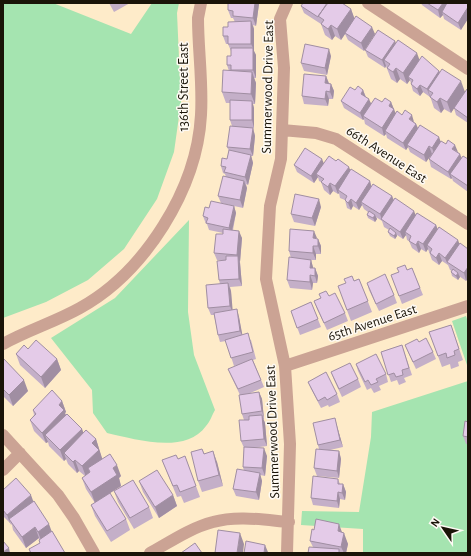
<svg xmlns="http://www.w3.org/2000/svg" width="471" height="556" viewBox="0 0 471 556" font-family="'Alegreya Sans',sans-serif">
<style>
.green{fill:#a5e4b0}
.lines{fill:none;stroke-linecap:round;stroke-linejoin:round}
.street{stroke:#cba394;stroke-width:12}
.wall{fill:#c4afc8}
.shaded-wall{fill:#a08ea2}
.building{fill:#e4cbe8;stroke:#a08ea2}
.labels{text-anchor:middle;stroke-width:3;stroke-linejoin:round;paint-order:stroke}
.street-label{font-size:14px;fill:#1a1408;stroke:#fefaf4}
</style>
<rect width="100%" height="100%" fill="#feebc9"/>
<!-- green -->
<path class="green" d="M3,3h50l78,31 21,-31h27l-2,10 4,89 -7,50 -17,47 -33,50 -36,31 -42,22 -43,16z
M189,220l-1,92 6,43 21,55c-3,5 -5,12 -9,16 -21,29 -71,13 -99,7l-14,-20 -1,-23 -41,-52 64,-40z
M466,316l2,6v46l-16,-47z
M468,381v172h-105v-24l-62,-4 1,-14 57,1 12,-75 1,-25z"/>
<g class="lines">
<!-- street -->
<path class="street" d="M287,3l-7,16 4,49 -3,91 -11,47 -4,73 19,87 5,78 -3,109
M368,3l100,66
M282,130l34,3 20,6 132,85
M3,344c25,-14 52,-22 77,-36 65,-36 117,-119 121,-193 2,-33 -3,-65 -3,-97l3,-15
M285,366l183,-60
M3,435l55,60 16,23 20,35
M3,470l17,-17
M150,553c20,-11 40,-25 63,-31 24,-7 52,-2 76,0"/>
</g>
<!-- wall -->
<path class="wall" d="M109,3h21l-16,9z
M228,3h31v1l-3,22 -3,-1 1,4v22l2,4v23h-2l2,5 -1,21h-2l1,4v20h-6h5l2,8 -2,20h-2l2,7 -5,22 -2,-1 1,4 -4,20 -22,-5 -3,-7 8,-19 -1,-3 -2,-1 -2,-7 6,-7 2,-8 -2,-4 5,-21 -2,-6v-17h-4l-4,-11 7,-21 -2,-6 4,-9v-5l-3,-7h-2l-3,-8 5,-9 7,-5 -2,-4h-2l-3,-8z
M421,3h47l-7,27 -17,-11 -1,-4 -3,3 -18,-13z
M301,6l50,3 3,9 21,16 -11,17 -16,-11 -3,-6 -4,6 -6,-4 -3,4 -7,-5 -4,-11 -17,-11z
M396,43l24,17 19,11 26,21 3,-2v33l-12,-8 -2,-7 -3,5 -7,-4 -3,4 -7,-5 -4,-12v1l-7,-5 -3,4 -7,-5 -3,-11 -3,4 -7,-5 -3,4 -6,-4 -5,-13 -1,2 -17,-11 -3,-7z
M331,56l-4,19 -23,-4 -3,-8z
M326,76l3,7 2,1 3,7 -1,8h-4l-1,7 -24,-2 -2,-8z
M355,90h8l3,7 5,6 20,-1 5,12 18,8 2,2 2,4 40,24 3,6 7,1v33l-15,-11 -1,-3 -1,1 -20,-12 -2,-8 3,-5 -6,8 -16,-10 -2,-5 -2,3 -19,-12 -1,-4 -2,2 -19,-12 -1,-5 -1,1 -19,-12 -3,-7z
M324,164l26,6 20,11 1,5 21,10 2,4 22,15 20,10 2,5 21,15 9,4v29l-2,3 -7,-5 1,1 -2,3 -6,-4 -1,-4 1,-1 -2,-1 -2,-5 -6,-4 -3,4 -7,-5 -4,-11 -2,3 -5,-3 -2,4 -7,-5 -3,-7 -2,-1 -1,-5 -3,4 -6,-4v1l-2,3 -5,-3 -2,-4 1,-2 -5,-3 -2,-6 -6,-4 1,2 -2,3 -7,-4 -1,-3 1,-3 -4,-3 -2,-4 -3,5 -6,-4 -2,4 -4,-2 -2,-8 -5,-2 -1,-5 -1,1 -5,-3 -3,4 -6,-5 -3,-8 -2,-1 -1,-4 -4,6 -17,-11 -3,-7z
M234,206l2,7 -3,17 9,8 -2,24 2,24 -12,1 1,4 1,19 7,7 3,18 9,5 5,19 -3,1 11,27 -16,7 11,-2 3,7 2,20h-1l2,4 2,23 -15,2 15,8 -2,20 -5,-1 2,6 -3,19 -23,-4 -3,-7 11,-18 -1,-4 1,-19 -3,-7 3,-21 -2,-6 -2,-19 -9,-19 -3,-7 10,-4 -4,1 -8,-25 -6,1 -2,-7 -4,-20h-3l-3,-7 12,-24 -1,-4 2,-20h-4l-3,-7 9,-20 -14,-3 -2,-6h-1l-3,-8 6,-8z
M321,207l-6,19 -21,-4 -3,-8z
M317,239h1l3,7v8h-5v6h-5l2,8h2l3,8 -1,7h-4l-1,7 -22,-2 -3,-8 4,-22 -2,-7z
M412,268l11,27 -21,9 -11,-29z
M359,279l13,33 -21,9 -9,-24 4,-14z
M367,283l27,12 3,8 -18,8 -10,-21z
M319,294l10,2 16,17 3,8 -21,9 -10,-21 -3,-8 7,-3z
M311,302l10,25 -21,8 -9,-24z
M451,325l12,35 -5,2 1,4 -8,3 -1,-5 -8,3 -13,-35z
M419,342l14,10 3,7 -20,10 -8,-17 -3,-7z
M402,345l10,30 -8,3 2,4 -7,3 -2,-5 -6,2 -10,-30z
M28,349l29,10 4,11 -16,18 -25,-23 -4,-11z
M3,358l25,33 -15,15 -10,-10z
M356,364l30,10 2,8 -9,4 2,4 -7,3 -3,-5 -4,2 -9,-19z
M331,372l27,7 3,8 -19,10 -8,-17z
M308,382l29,12 3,8 -11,5 -1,-2 -7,3 -10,-19z
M62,401l4,11 -1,1 1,2 16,14 1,4 13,6 6,20 19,17 -2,2 2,8 -24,15 29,18 4,11 -19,12 -16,-26 -4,-11 4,-2 -9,-14 -4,-11 3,-2 -6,-5 -2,2 -9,-9 -2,-5 -2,2 -15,-15 -1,-4 -2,1 -12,-12 -4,-11 4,-5 -1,-5z
M335,418l2,8 6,21 -13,3 9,1 2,8 -2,19 -22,-2 -3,-8 5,-19 -1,-4z
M468,422v22h-2l-3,-8z
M202,449l2,4 13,9 6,24 -21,6 -4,-11z
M185,456l15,41 -16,6 -3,-7 -4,1 -15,-37 16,-1z
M338,479l2,5h3l3,8 -1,8 -5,-1 -1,9 -26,-3 -2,-7z
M139,481l34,14 4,11 -18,12 -16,-26z
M3,490l30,12 32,51h-35l-1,-4 11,-6 -1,-3v-2l-13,10 -13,-18 -1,-5 -9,-9z
M114,491l35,16 4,11 -19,11 -16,-27z
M342,532l6,12 -2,9h-38l5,-6 -3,-6z"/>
<!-- shaded-wall -->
<path class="shaded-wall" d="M255,3h4v1l-3,22 -3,-8z
M443,3h8l-9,9 1,3 -3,3 -2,-8z
M468,7v12l-7,11 -3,-7z
M351,9l4,11 -10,13v1l-4,6 -4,-11z
M251,21l3,8v22l2,4v23l-3,-8v-22l-2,-4z
M331,25l4,11 -3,4 -4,-11z
M372,27l3,7 -11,17 -3,-8z
M395,41l3,7 -14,12 2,6 -1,2 -3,-8z
M329,49l2,7 -4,19 -2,-7z
M417,53l4,11 -13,13 2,3 -3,4 -4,-11z
M396,68l4,11 -3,4 -4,-11z
M439,71l3,8 -14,11 2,6v1l-3,-8z
M252,72l4,11 -1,21 -4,-10z
M326,76l3,8 -4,-1z
M461,81l4,11 -14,21 -4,-11z
M331,84l3,7 -1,8 -3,-7z
M420,85l3,7 -3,4 -3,-7z
M363,90l3,8 -5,-4z
M326,91l3,8 -1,7 -3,-7z
M440,98l4,11 -3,4 -4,-11z
M369,99l3,7 -9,10 1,3 -1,1 -3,-7z
M252,101l2,7v20l-2,-8z
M391,102l6,15 -12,14 1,3 -2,2 -2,-8 7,-22z
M412,115l2,7 -5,-3z
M416,124l3,7 -12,14 1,2 -2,3 -3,-7z
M253,128l2,8 -2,20 -3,-7z
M439,137l3,8 -7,10 -3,-7z
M455,145l3,7 -6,-3z
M429,146l3,8 -6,8 -2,-7z
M460,154l3,7 -13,13 2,4 -1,1 -3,-7z
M251,155l2,8 -5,22 -3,-8z
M322,159l3,7 -9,8 2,3 -4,6 -3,-7z
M349,167l3,7 -14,16 1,3 -1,1 -3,-8z
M244,181l3,7 -4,20 -3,-8z
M370,181l2,8 -11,13 1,3 -3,5 -3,-7z
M330,183l3,8 -3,4 -2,-8z
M392,196l3,8 -13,16 -2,-6z
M319,199l2,8 -6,19 -3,-8z
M351,199l2,7 -2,4 -3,-7z
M234,206l2,7 -5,22 -2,-7z
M414,211l3,7 -12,14 1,3 -3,4 -3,-7z
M375,215l2,4 -2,3 -2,-4z
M436,225l3,8 -12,12 1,4 -2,3 -3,-8z
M239,231l3,7 -2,24 -3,-7z
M314,231l3,7h-4z
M396,233l1,3 -2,3 -1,-3z
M318,239l3,7v8l-3,-8z
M458,240l3,8 -14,14 1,3 -3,-7z
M418,241l3,8 -2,4 -3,-8z
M313,246l3,8v6l-3,-7z
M439,253l3,8 -3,4 -3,-7z
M238,256l2,7 2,23 -3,-7z
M311,260l2,7v8l-3,-7z
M468,267v11l-2,3 -2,-8z
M315,268l3,8 -1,7 -2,-7z
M458,273l2,4 -2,3 -2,-4z
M310,275l3,8 -1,7 -2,-8z
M228,283l3,8 2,23 -3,-8z
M237,309l2,8 4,21 -3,-7z
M57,359l4,11 -16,18 -4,-11z
M24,380l4,11 -15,15 -4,-11z
M259,392l3,7 2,20 -2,-8z
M62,401l4,11 -1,1 3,8 -23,14 3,7 -2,1 -4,-10 17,-28z
M262,415l3,8 2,23 -3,-7z
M335,418l2,8 6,21 -3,-7z
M82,429l4,11 -22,13 2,6 -2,2 -4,-11z
M96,439l7,22 -15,7 2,6 -4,3 -4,-11 10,-23z
M264,448l3,8 -2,20 -3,-8z
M213,451l4,11 6,24 -4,-11z
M339,451l2,8 -2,19 -2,-7z
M75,460l4,11 -2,2 -4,-11z
M117,465l4,11 -2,2 2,8 -26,17 -4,-11 22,-24z
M260,473l2,8 -3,19 -3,-8z
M343,484l3,8 -1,8 -3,-7z
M338,492l2,7 -1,9 -2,-7z
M31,495l4,11 -26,13 2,7 -4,-11z
M173,495l4,11 -18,12 -4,-11z
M49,524l4,11 -11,8 -4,-11z
M339,524l4,11 -5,-4z
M35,527l4,11 -13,10 -4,-11z
M240,533l4,11 -1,9h-6z
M344,533l4,11 -2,9h-2l-3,-6z
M265,545l3,7v1h-4z
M9,548l1,5h-7v-1z"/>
<!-- building -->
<path class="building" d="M228,3h27l-2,15 -20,-2v-5l-5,-1z
M303,3h24l-9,14 -17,-11z
M328,3h14l9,6 -14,20 -6,-4 -3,4 -7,-5 3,-4 -6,-4z
M427,3h16l-5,7z
M447,3h21v4l-10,16 -16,-11z
M356,16l16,11 -11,16 -16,-10z
M251,21v23h-23v-8h-5v-9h5v-5z
M378,30l17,11 -13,19 -17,-10z
M398,40l19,13 -14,20 -7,-5 -3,4 -6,-4 3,-4 -6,-4z
M305,44l24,5 -4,19 -24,-5z
M231,48h22v22h-22v-5h-4v-9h4z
M422,56l17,15 -12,18 -7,-4 -3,4 -6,-5 2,-4 -5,-3z
M442,69l19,12 -14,21 -7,-4 -3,4 -7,-5 3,-4 -5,-3z
M223,70l29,2 -1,22 -29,-2z
M304,74l22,2 -1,7 6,1 -1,8 -4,-1 -1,8 -23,-3z
M358,86l5,4 -2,4 8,5 -9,14 -19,-12 9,-14 5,3z
M467,89l1,1v28l-14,-10z
M375,98l7,4 3,-4 6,4 -2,4 5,3 -12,19 -19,-12z
M230,100l22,1v19h-22z
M405,110l7,5 -3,4 7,5 -13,19 -18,-12 12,-20 5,4z
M420,125l19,12 -7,11 -3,-2 -5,9 -17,-10z
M230,126l23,2 -3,21 -23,-2z
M448,140l7,5 -3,4 8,5 -12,18 -19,-13 12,-18 5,3z
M305,148l17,11 -11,17 -17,-11z
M229,150l22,5 -6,22 -21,-5 2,-5 -5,-1 1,-8 5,1z
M329,156l7,5 2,-2 11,8 -14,19 -5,-3 -2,4 -7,-5 3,-3 -8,-5z
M463,156l5,3v27l-18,-12z
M351,169l19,12 -14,22 -5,-4 -3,4 -3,-3 2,-4 -9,-6z
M223,176l21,5 -4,19 -22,-4z
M373,184l19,12 -12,18 -19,-12z
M295,194l24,5 -7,19 -21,-4z
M395,198l19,13 -14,21 -19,-13z
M211,201l23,5 -5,22 -23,-5 2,-5 -5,-2 2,-9 4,1z
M369,211l6,4 -2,3 -6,-3z
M417,213l19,12 -13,19 -5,-3 -2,4 -7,-4 2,-5 -6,-4z
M439,227l19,13 -13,18 -6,-5 -3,5 -6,-5 2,-4 -5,-4z
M390,228l6,5 -2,3 -6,-4z
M223,229l16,2 -2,24 -23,-2 2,-19h7z
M290,229l24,2 -1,7 5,1v7h-5v7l-24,-2z
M460,243l8,6v18l-4,6 -17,-11z
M226,256h12l1,23 -20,1 -2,-19 9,-1z
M289,257l22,3 -1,8h5v8l-5,-1v7l-23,-2z
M405,265l2,5 5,-2 8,20 -21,8 -8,-21 8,-3 -2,-4z
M453,269l5,4 -2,3 -5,-4z
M385,274l9,21 -18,9 -9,-21z
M352,276l2,5 5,-2 9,22 -21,9 -9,-24 8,-3 -2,-4z
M228,283l2,23 -22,2 -2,-23z
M326,291l3,5 6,-3 10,20 -21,10 -10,-22 7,-3 -2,-4z
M311,302l7,17 -21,9 -6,-17z
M237,309l3,22 -22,4 -4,-22z
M451,325l8,24 -5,2 1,4 -8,3 -1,-5 -8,3 -9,-24z
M248,333l5,19 -22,6 -6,-18z
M426,338l7,14 -20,10 -8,-17 12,-6 2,3z
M36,340l21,19 -16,18 -25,-23 8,-9 4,4z
M402,345l7,23 -7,2 1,5 -7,2 -2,-4 -6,2 -7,-23z
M376,354l10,20 -10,5 2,3 -7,3 -3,-5 -3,2 -9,-18z
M3,358l21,22 -15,15 -6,-6z
M252,359l9,21 -23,9 -10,-20z
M350,363l8,16 -19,10 -8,-17z
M326,372l11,22 -10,6 -2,-3 -7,4 -10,-19z
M52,390l10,11 -3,4 5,5 -22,23 -12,-13 6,-6 -3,-4z
M259,392l3,19 -20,3 -3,-19z
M67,414l15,15 -22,21 -15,-15z
M262,415l2,24 -23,2 -2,-21h10v-4z
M335,418l5,22 -22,5 -5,-22z
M465,421l3,1v15l-5,-1z
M86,430l10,9 -4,4 7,7 -17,16 -7,-6 -2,2 -9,-9z
M244,447l20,1 -2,20 -19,-1z
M202,449l2,5 9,-3 6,24 -21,6 -7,-29z
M316,449l23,2 -2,20 -23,-3z
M110,454l7,11 -4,3 4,7 -26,17 -9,-14 8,-6 -2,-4z
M176,455l2,4 7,-3 11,30 -16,6 -3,-7 -4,1 -11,-26z
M237,469l23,4 -4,19 -23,-3z
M157,470l16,25 -18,12 -16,-26z
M313,476l25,3v5h5l-1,9 -4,-1 -1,9 -26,-3z
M16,478l15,17 -24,20 -4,-5v-20z
M133,480l16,27 -19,11 -16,-27z
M110,493l16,26 -19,12 -16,-26z
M34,501l15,23 -11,8 -3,-5 -13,10 -13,-18z
M316,519l23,5 -1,7 6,2 -3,14 -31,-6 2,-12 2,1z
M218,530l22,3 -3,20h-22z
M52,531l13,22h-34l-2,-4 11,-6 -1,-3z
M3,541l6,7 -6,4z
M246,541l19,4 -1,8h-20z
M195,543l7,10h-21z
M309,547l30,2v4h-31z"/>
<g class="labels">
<!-- street labels -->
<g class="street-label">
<text transform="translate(183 87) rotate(-90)" y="5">136th Street East</text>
<text transform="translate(267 87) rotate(-89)" y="5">Summerwood Drive East</text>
<text transform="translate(387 154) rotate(33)" y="5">66th Avenue East</text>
<text transform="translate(372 322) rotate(-18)" y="5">65th Avenue East</text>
<text transform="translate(272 432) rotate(-92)" y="5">Summerwood Drive East</text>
</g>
</g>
<!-- border -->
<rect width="471" height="556" fill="none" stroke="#1a1408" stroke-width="8"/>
<!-- north arrow -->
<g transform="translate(443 528) rotate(304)" stroke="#fefaf4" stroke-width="3" paint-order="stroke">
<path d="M0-3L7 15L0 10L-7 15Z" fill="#1a1408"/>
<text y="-6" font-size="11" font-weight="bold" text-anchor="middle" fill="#1a1408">N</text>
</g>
</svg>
